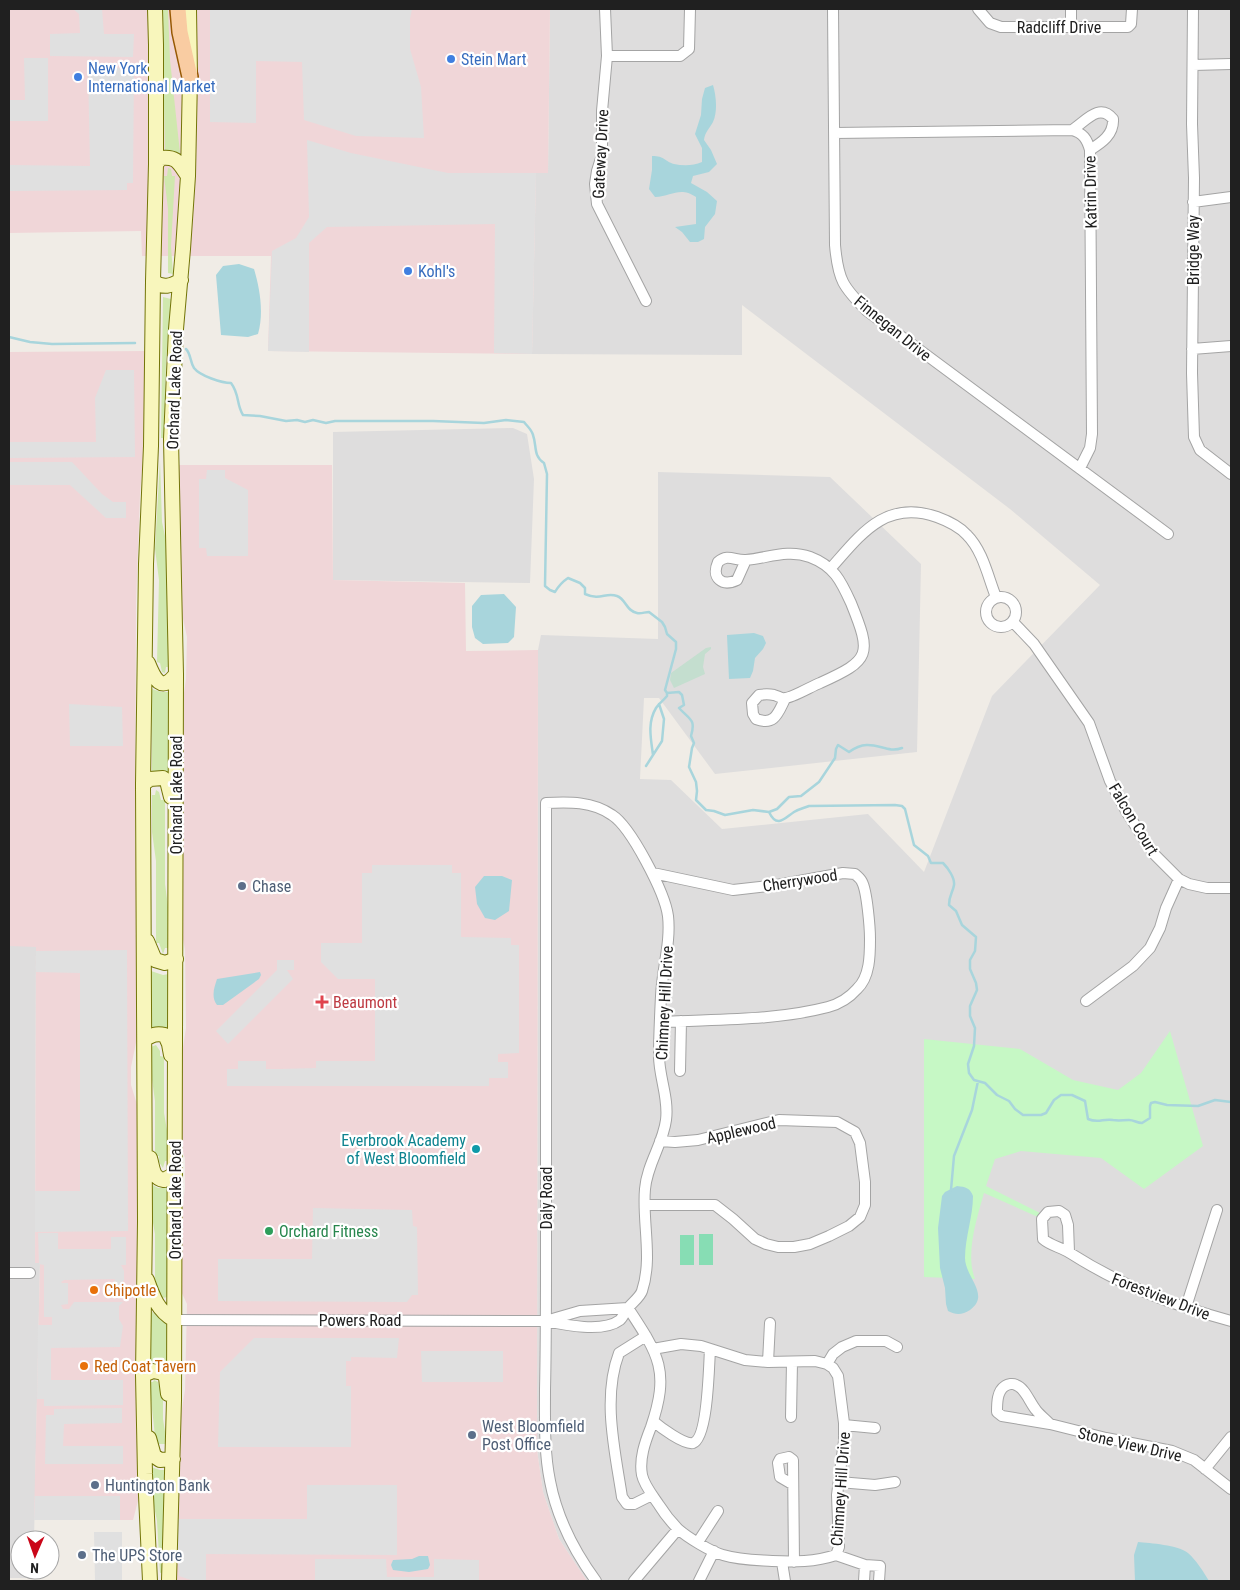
<svg xmlns="http://www.w3.org/2000/svg" width="1240" height="1590" viewBox="0 0 1240 1590" font-family="'Roboto Condensed',sans-serif">
<style>
.residential{fill:#dedddd}
.commercial{fill:#f0d6d8}
.grass{fill:#d0e8ae}
.wetland{fill:#c4decf}
.park{fill:#c6f8c5}
.pitch{fill:#87ddb4}
.parking{fill:#e0e0e0}
.water{fill:#a8d5dc}
.lines{fill:none;stroke-linecap:round;stroke-linejoin:round}
.stream{stroke:#a8d5dc;stroke-width:2.5}
.minor-casing{stroke:#a4a4a4;stroke-width:12}
.secondary-casing{stroke:#737508;stroke-width:16}
.primary-casing{stroke:#975904;stroke-width:18}
.minor{stroke:#fff;stroke-width:10}
.secondary{stroke:#f8f6bc;stroke-width:14}
.primary{stroke:#f9cca2;stroke-width:15}
.shop-dot{fill:#3f7fe0;stroke:#fff;stroke-width:2}
.service-dot{fill:#5c6f8a;stroke:#fff;stroke-width:2}
.health-dot{fill:#e0444e;stroke:#fff;stroke-width:2}
.culture-dot{fill:#0f9aa8;stroke:#fff;stroke-width:2}
.leisure-dot{fill:#2e9e5b;stroke:#fff;stroke-width:2}
.food-dot{fill:#e8710a;stroke:#fff;stroke-width:2}
.labels{text-anchor:middle;stroke-width:4.5;stroke-linejoin:round;paint-order:stroke}
.street-label{font-size:16px;fill:#202020;stroke:#fff}
.shop-label{font-size:16px;fill:#366cbe;stroke:#fff;text-anchor:start}
.service-label{font-size:16px;fill:#4e5e75;stroke:#fff;text-anchor:start}
.health-label{font-size:16px;fill:#be3a42;stroke:#fff;text-anchor:start}
.culture-label{font-size:16px;fill:#0d838f;stroke:#fff;text-anchor:end}
.leisure-label{font-size:16px;fill:#27864d;stroke:#fff;text-anchor:start}
.food-label{font-size:16px;fill:#c56008;stroke:#fff;text-anchor:start}
</style>
<rect width="100%" height="100%" fill="#f0ece6"/>
<!-- residential -->
<path class="residential" d="M550,9h681v1572h-644l-28,-42 -16,-47 -6,-42 1,-800 3,-15 117,4v-167l172,5 91,87 -4,188 -202,22 -56,-76h-15l-4,81 31,1 51,49 146,-15 56,58 68,-176 108,-111 -90,-76 -268,-204v50l-210,-1 4,-181h12z
M513,428l14,6 7,45 -4,104 -197,-3v-148z
M9,946h27l-1,316 5,1 -6,277h-14v30h13v8h-24z"/>
<!-- commercial -->
<path class="commercial" d="M9,9h541l-2,164h-12l-4,181 -264,-3 3,-95h-129l-1,-25 -132,2z
M146,351l-1,83 -5,60 -4,109 -1,237 4,56v132l-8,39v18l8,26 -1,245 1,141 -6,23h-99l6,-257h-5l1,-316 -27,-1v-594z
M176,465h156l1,115 132,3 1,68 72,-1 -1,800 6,42 16,47 28,42h-412l5,-160 5,-31 2,-86 -7,-15 1,-71 4,-30v-30l-4,-10v-87l5,-33 -1,-79 -3,-15v-227l4,-28 1,-42 -5,-23z"/>
<!-- grass -->
<path class="grass" d="M162,9h6l2,51 10,93 -15,-2z
M168,168l3,1 1,7h3l-4,70 2,28 -5,-1v-64l-4,-33h3z
M163,297l8,2 -5,63 -2,76h-3z
M160,460l2,62 6,28 2,117h-4l-1,6 -3,-1 -2,-9 -3,-1 2,-82 -4,-31z
M152,689l9,3h9v83l-18,-3z
M156,790l3,2 2,8h4v84l4,30v34h-4l-2,6 -4,-11h-3v-82l-4,-29v-37h3z
M151,971l12,4 6,-1v56l-11,-3h-7z
M156,1045l4,6v5l4,1v56l5,29v19h-4l-2,7 -4,-6v-6h-4v-55l-4,-29v-25z
M151,1184l7,4h10v109l-6,1 -5,-9 -2,-10v-45l-5,-28z
M150,1310l18,16v38l-18,-3z
M154,1380l4,2 1,3 4,1v33l4,25h-12c0,-21 -5,-41 -5,-62h3z
M151,1467l9,3h6l-3,102 -3,1 -3,-52 -6,-30z"/>
<!-- wetland -->
<path class="wetland" d="M711,647v2l-6,5 -2,13 2,7 -31,14 -4,-8 1,-7 35,-25z"/>
<!-- park -->
<path class="park" d="M1170,1031l33,115 -59,43 -43,-31 -80,-7 -26,8 -9,27 54,27 -2,4 -54,-24c-7,25 -19,61 -9,86l-51,-2v-238l96,10 53,31 45,10 23,-17z"/>
<!-- pitch -->
<path class="pitch" d="M699,1234h14v31h-14z
M680,1235h14v30h-14z"/>
<!-- parking -->
<path class="parking" d="M73,9h29l2,25h30l-1,23 -83,-1v-22l30,-1 -1,-19z
M210,9h202l-2,10v30l11,38 3,51 -68,-2 -52,-16 -2,-58 -46,-1v62l-46,-1z
M24,58h24v63h-39v-21h16z
M88,68h46l-1,115h-6v7l-118,1v-26l81,1z
M307,140l44,13 97,20h88l-4,181 -38,-1 1,-129 -168,3 -18,16v109l-41,-1 4,-100 24,-13 13,-21z
M106,370h28l1,87 -126,1v-16h87l-1,-44z
M9,462h63l30,32 11,8h13v16h-20l-36,-33h-61z
M207,470h18v8l23,12v66h-41l-1,-8h-7v-69h7z
M69,704l53,3 1,39h-53z
M372,865h80v8h9v64l50,1v7h8v108l-21,1v8h10v16h-19v8h-262v-17h11v-8h28v8h13l37,-1v-7h59v-82h-37l-17,-17v-19h41v-70h10z
M127,950l1,281 -93,1v-41h45v-218l-44,-1v-21z
M277,960h17v10h-7l6,9 -65,65 -12,-13 61,-61z
M313,1208l99,2 1,16 4,1 1,68h-6l-5,7 -189,-1v-42h94z
M38,1233h20v16h53v-12h15v28h-5l3,6v9l-5,7h-7l3,-8 -51,1 -3,2 1,1h6v21l-7,1 2,4h6l5,-7h49l-4,4v13l4,7 -3,21 -69,1v32h72v25l-79,1v-7h-7l1,-74h14v-8h-8v-52l-5,-1z
M254,1338h145l-2,20 -46,-1v4h-5v25h5v61h-133l2,-75z
M421,1351h82v31h-81z
M122,1408v15l-58,1 -1,22h60v18h-78l1,-49h8v-6z
M307,1485h90v70l-191,-1v27h-12l-15,-5 -2,-57h130z
M35,1496h85v24h-86z
M94,1532h28v49h-27z
M315,1559h71l1,18h47v-18l45,1v21h-164z"/>
<!-- water -->
<path class="water" d="M713,85c3,10 5,26 0,37 -4,7 -8,10 -9,18l7,10 6,14 -8,8 -16,4 -2,7 16,9 10,9 -2,13 -10,13 -1,12 -6,3h-8l-8,-10 -7,-5 21,-3v-27c-16,-11 -24,-1 -41,0l-6,-8 3,-19v-14c13,0 12,5 22,8 9,2 19,2 28,-2v-14l-7,-14 6,-19 1,-16 3,-11z
M239,264l15,5c6,20 10,44 4,65l-10,3 -27,-2 -5,-60 7,-9z
M504,594l12,13 -2,30 -6,6 -25,1 -8,-6 -3,-11v-21l9,-11z
M754,633l9,3 3,7 -3,6 -8,9 -2,13 -3,7 -21,1 -2,-44z
M484,876h18l10,4 -3,31 -14,9 -10,-2 -8,-14 -2,-17z
M260,972l1,3 -2,4 -36,26h-6c-6,-8 -3,-17 0,-26z
M957,1186c9,1 13,2 16,10 0,21 -8,41 -8,62 0,19 26,37 5,52 -8,5 -14,5 -22,1l-2,-7 -1,-16 -5,-20 -2,-40 4,-32 3,-4z
M1138,1542c12,1 40,3 50,11 8,7 15,18 21,28h-74l-1,-26z
M419,1556h9l2,9 -2,4 -19,3 -16,-2 -2,-5 2,-5 19,-1z"/>
<g class="lines">
<!-- stream -->
<path class="stream" d="M9,337l21,5 22,2 83,-1
M186,349c5,5 4,13 8,19 6,8 28,15 37,15 9,12 5,21 12,32l17,1 26,5 11,-1 8,2 8,-2 13,3 9,-2h98l51,2 22,-3 18,2c3,4 8,8 9,13 4,11 0,21 11,28l3,11 -2,112 5,4 5,2c4,-7 7,-10 13,-14l12,5 5,5v6c16,7 20,-2 32,2 9,3 9,15 20,17 4,1 8,-1 12,-1l13,10 3,5 2,7 9,8v7l-11,41 2,3 12,-1 3,3 2,10 -5,3c11,12 17,11 12,28l3,7 -2,5 -3,19 7,15 1,9 -1,9 10,10 8,1 11,4 28,-5 16,2 8,-3 12,-12 12,-1 18,-14 16,-24 1,-9 2,-4 11,7c23,-17 35,3 53,-4
M653,755c-2,-16 -6,-32 3,-47 3,-5 7,-7 11,-12v-3
M646,766l16,-25 2,-22 -5,-15
M769,812c8,17 16,6 25,0 5,-3 10,-4 15,-6l86,-1 7,1 3,3 9,36 14,11 3,7h12c5,5 12,15 11,22 -1,7 -5,10 -5,20l7,6 6,14 14,12 -1,14 -5,9v9l6,14 1,7 -7,16v10l5,12 -1,18 -6,18 1,9 5,7 11,3 12,12 12,6 6,8 8,6h18l5,-2 8,-13 7,-5h11l13,6 3,18c11,5 15,-1 25,1 6,1 10,0 16,0 5,0 8,3 13,3l8,-5v-12l1,-3 4,-1 12,3 31,1 17,-6 16,2
M951,1190l3,-34 18,-46 6,-29"/>
<defs>
<path id="minor" d="M605,9l2,47h73l9,-7 1,-40
M833,9l2,236c3,35 8,42 32,66l301,223
M978,9l12,14 11,4h127l3,-3 1,-15
M1193,9l-1,115 2,54 -2,195 2,64 6,13 31,24
M1071,27v-18
M607,56l-5,55v44l-5,16 -2,13 2,20 49,97
M1193,65l38,-1
M1072,130c13,-8 27,-28 41,-11 1,16 -12,24 -23,31
M834,133l238,-3c11,3 15,9 18,20l2,284 -2,14 -10,20
M1193,202l38,-5
M1192,349l39,-3
M746,560l-9,20c-15,7 -26,-2 -19,-18 10,-9 17,-1 28,-2 22,-2 42,-11 64,-3 24,9 31,24 41,46 21,52 20,57 -31,80 -8,3 -28,15 -35,15 -3,1 -7,-2 -11,-3 -5,-1 -9,-1 -15,0l-7,8 1,11 3,5c19,7 22,-6 29,-20
M831,568c30,-34 55,-69 106,-51 11,4 22,9 30,18 16,16 21,42 29,62
M986 612a15 15 0 1 1 30 0a15 15 0 1 1-30 0Z
M1013,622l21,22 55,79 21,58 16,30 27,42 26,26 10,5 18,4h24
M653,873l80,17 44,-5 66,-12 12,1c2,2 6,5 7,8 5,9 8,46 8,57 0,16 0,38 -13,50 -7,8 -18,15 -29,18 -54,14 -112,12 -167,15
M1086,1001l47,-35 17,-18 10,-20 6,-20 13,-29
M680,1071l1,-50
M645,1205h70l18,14 22,20 11,5 12,3h16l16,-3 19,-8 20,-10 11,-9 5,-12v-23l-5,-39 -5,-11 -18,-10 -58,-2 -81,20 -23,2 -15,-1
M1069,1252l-1,-27 -3,-10 -6,-4 -11,1 -6,7 1,20c8,7 18,8 27,14 52,33 102,52 161,68
M9,1273h21
M1186,1307l31,-97
M628,1308c31,47 42,63 23,119 -6,15 -12,32 -9,48 2,10 11,21 17,30 5,8 12,17 19,24 9,8 33,23 45,26 16,5 33,5 49,6 22,1 43,1 64,-6l3,-8 -2,-52 7,-54v-18l-6,-47 -5,-8 -6,-4 -12,-3 -47,1 -23,-2 -44,-14 -20,-2 -28,5
M174,1320l372,1c19,4 57,12 74,-1 3,-3 5,-8 8,-12 5,-6 12,-11 14,-17 11,-33 0,-69 3,-102 2,-25 18,-45 21,-69 3,-22 -7,-43 -7,-64 0,-20 1,-40 2,-60 1,-27 10,-53 7,-80 -3,-23 -37,-89 -56,-101 -20,-14 -43,-13 -66,-12 0,152 0,304 0,456 0,44 0,88 -1,131 0,30 -1,62 5,91 7,37 24,70 46,100
M549,1320l31,-9 48,-3
M646,1336l-27,17c-17,45 -4,98 3,144l5,7h7l18,-9
M768,1362l2,-39
M827,1364l6,-10 9,-7 14,-6h30l11,6
M791,1417l1,-55
M653,1421c7,6 31,24 40,22 15,-5 16,-79 17,-94
M1050,1424c-5,-5 -10,-9 -14,-14 -6,-7 -11,-22 -20,-25 -3,-2 -8,-1 -11,1 -8,5 -8,17 -8,26l5,4 48,8 56,14 66,13 22,9 37,29
M844,1425l31,3
M1205,1469l26,-32
M839,1482l36,3 20,-3
M792,1484l-12,-7 -2,-14 2,-4 9,-2 4,3 1,102
M698,1542l20,-31
M836,1555l29,10 15,1 -1,15
M782,1562l3,19
M634,1581l44,-52
M699,1581l15,-30
M864,1581l1,-16"/>
<path id="secondary" d="M156,164l5,-6c17,-2 18,6 27,18
M153,281c10,8 18,5 28,-1
M148,663c6,15 13,31 28,11
M143,784l7,-5 13,-1 4,3 4,16
M147,941l8,19 10,3 11,-4
M145,1039c7,-4 11,-6 20,-4l4,9 2,11
M150,1158c3,10 2,20 14,22l11,-6
M147,1280c6,17 11,31 27,40
M143,1375l10,-4 10,2 3,5 2,16
M149,1438l5,18 6,4 13,-1
M150,1581l-5,-107 -2,-99 2,-154 -2,-437 3,-220 5,-118 2,-165 3,-117v-119l-1,-36
M169,1581l5,-181 2,-726 -5,-235 5,-110 7,-80 5,-73 2,-99 -1,-68"/>
<path id="primary" d="M178,9l2,23 10,45"/>
</defs>
<!-- minor casing -->
<use href="#minor" class="minor-casing"/>
<!-- secondary casing -->
<use href="#secondary" class="secondary-casing"/>
<!-- primary casing -->
<use href="#primary" class="primary-casing"/>
<!-- minor -->
<use href="#minor" class="minor"/>
<!-- secondary -->
<use href="#secondary" class="secondary"/>
<!-- primary -->
<use href="#primary" class="primary"/>
</g>
<!-- markers -->
<g class="shop-dot">
<circle cx="451" cy="59" r="5"/>
<circle cx="78" cy="77" r="5"/>
<circle cx="408" cy="271" r="5"/>
</g>
<g class="service-dot">
<circle cx="242" cy="886" r="5"/>
<circle cx="472" cy="1435" r="5"/>
<circle cx="95" cy="1485" r="5"/>
<circle cx="82" cy="1555" r="5"/>
</g>
<path class="health-dot" d="M319.5 994.5h5v5h5v5h-5v5h-5v-5h-5v-5h5z"/>
<circle class="culture-dot" cx="476" cy="1149" r="5"/>
<circle class="leisure-dot" cx="269" cy="1231" r="5"/>
<g class="food-dot">
<circle cx="94" cy="1290" r="5"/>
<circle cx="84" cy="1366" r="5"/>
</g>
<g class="labels">
<!-- street labels -->
<g class="street-label">
<text x="1059" y="33">Radcliff Drive</text>
<text transform="translate(600 154) rotate(-87)" y="6">Gateway Drive</text>
<text transform="translate(1090 192) rotate(-91)" y="6">Katrin Drive</text>
<text transform="translate(1193 250) rotate(-90)" y="6">Bridge Way</text>
<text transform="translate(893 328) rotate(39)" y="6">Finnegan Drive</text>
<text transform="translate(174 390) rotate(-88)" y="6">Orchard Lake Road</text>
<text transform="translate(176 795) rotate(-90)" y="6">Orchard Lake Road</text>
<text transform="translate(1134 819) rotate(59)" y="6">Falcon Court</text>
<text transform="translate(800 880) rotate(-9)" y="6">Cherrywood</text>
<text transform="translate(664 1003) rotate(-87)" y="6">Chimney Hill Drive</text>
<text transform="translate(741 1130) rotate(-13)" y="6">Applewood</text>
<text transform="translate(546 1198) rotate(-90)" y="6">Daly Road</text>
<text transform="translate(175 1200) rotate(-90)" y="6">Orchard Lake Road</text>
<text transform="translate(1161 1296) rotate(21)" y="6">Forestview Drive</text>
<text x="360" y="1326">Powers Road</text>
<text transform="translate(1130 1444) rotate(13)" y="6">Stone View Drive</text>
<text transform="translate(840 1489) rotate(-86)" y="6">Chimney Hill Drive</text>
</g>
<!-- shop labels -->
<g class="shop-label">
<text x="461" y="65">Stein Mart</text>
<text x="88" y="74">New York<tspan x="88" dy="18">International Market</tspan></text>
<text x="418" y="277">Kohl's</text>
</g>
<!-- service labels -->
<g class="service-label">
<text x="252" y="892">Chase</text>
<text x="482" y="1432">West Bloomfield<tspan x="482" dy="18">Post Office</tspan></text>
<text x="105" y="1491">Huntington Bank</text>
<text x="92" y="1561">The UPS Store</text>
</g>
<!-- health labels -->
<g class="health-label">
<text x="333" y="1008">Beaumont</text>
</g>
<!-- culture labels -->
<g class="culture-label">
<text x="466" y="1146">Everbrook Academy<tspan x="466" dy="18">of West Bloomfield</tspan></text>
</g>
<!-- leisure labels -->
<g class="leisure-label">
<text x="279" y="1237">Orchard Fitness</text>
</g>
<!-- food labels -->
<g class="food-label">
<text x="104" y="1296">Chipotle</text>
<text x="94" y="1372">Red Coat Tavern</text>
</g>
</g>
<!-- border -->
<rect width="1240" height="1590" fill="none" stroke="#202020" stroke-width="20"/>
<!-- north arrow -->
<g transform="translate(35 1555) rotate(182)"><circle r="24" fill="#ffffff" stroke="#a6a6a6"/>
<path d="M0-4L9 19L0 12L-9 19Z" fill="#ca0618"/>
<text y="-8" font-size="14" font-weight="bold" text-anchor="middle" fill="#202020">N</text>
</g>
</svg>
